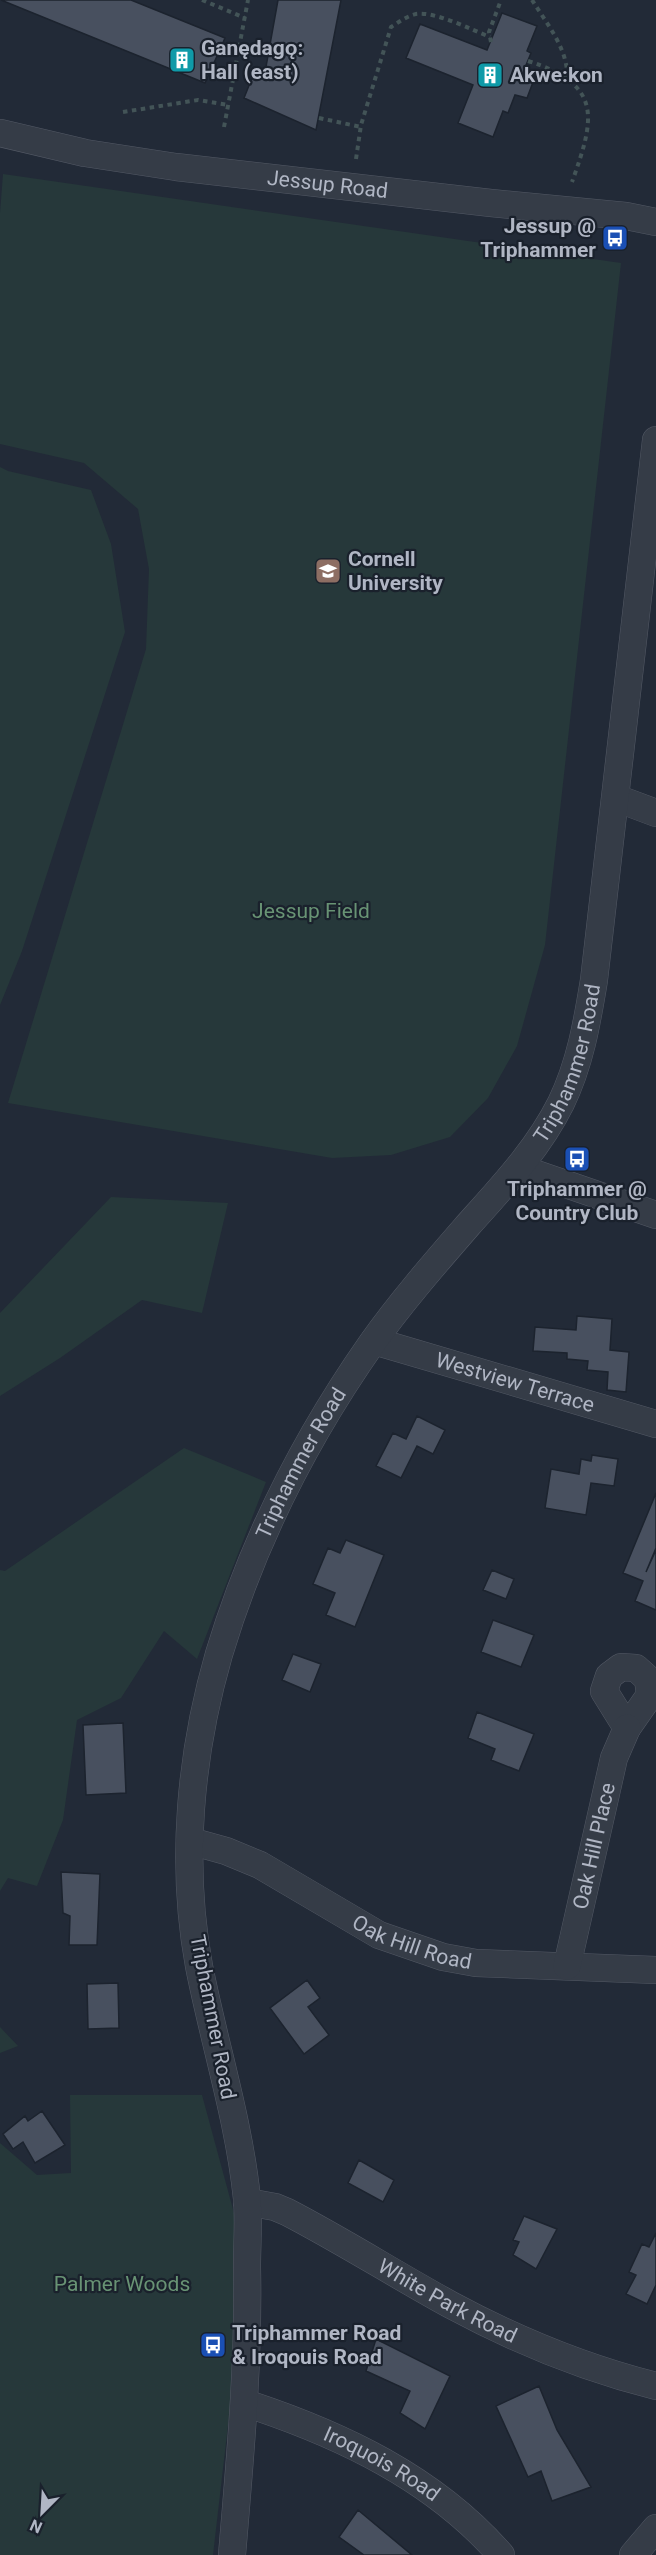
<svg xmlns="http://www.w3.org/2000/svg" width="656" height="2555" viewBox="0 0 656 2555" font-family="Roboto,sans-serif">
<style>
.green{fill:#26383a}
.building{fill:#48505f;stroke:#1c232e;stroke-width:1.5}
.lines{fill:none;stroke-linecap:round;stroke-linejoin:round}
.minor-casing{stroke:#535965;stroke-width:28}
.path{stroke:#435457;stroke-width:4;stroke-dasharray:4.5 4.5;stroke-linecap:butt}
.minor{stroke:#353c47;stroke-width:27}
.labels{text-anchor:middle;stroke-width:4.5;stroke-linejoin:round;paint-order:stroke}
.poi-label{font-size:21px;font-weight:bold;fill:#b0b6c4;stroke:#1a212c;text-anchor:start}
.street-label{font-size:21px;fill:#b0b6c4;stroke:#1a212c}
.park-label{font-size:21px;fill:#689374;stroke:#1a212c}
</style>
<rect width="100%" height="100%" fill="#222a37"/>
<!-- green -->
<path class="green" d="M3,174l618,89 -76,682 -28,101 -29,52 -38,39 -59,18 -59,3 -324,-55 138,-454 3,-80 -11,-60 -54,-46 -84,-19v-231z
M0,467l8,4 83,19 20,54 14,88 -103,319 -22,54z
M111,1197l117,6 -26,110 -60,-13 -82,58 -60,38v-83z
M184,1448l82,34 -69,177 -33,-28 -43,67 -44,22 -14,100 -26,66 -29,-8 -8,13v-321l5,1z
M0,2027l18,19 -18,7z
M70,2095h132l45,166 -34,294h-213v-412l37,32 34,-2z"/>
<!-- building -->
<path class="building" d="M1,0h130l94,38 -20,45z
M278,0h63l-25,130 -72,-32 10,-25 10,5z
M502,13l35,13 -10,25 4,2 -7,17 10,4 1,3 -8,21 -12,-3 -7,18 -5,-2 -10,26 -35,-14 15,-38 -67,-27 14,-34 67,26z
M577,1316l35,3 -2,31 19,2 -3,40 -19,-2 1,-18 -21,-2 1,-9 -21,-2v-6l-34,-2 2,-24 41,3z
M417,1416l28,14 -12,24 -16,-8 -16,32 -25,-12 17,-33 13,6z
M592,1455l26,4 -4,27 -23,-3 -5,32 -41,-7 6,-39 28,5 2,-15 10,2z
M656,1493v55l-10,24 10,-22v60l-21,-9 8,-20 -20,-8z
M346,1540l38,15 -29,72 -29,-12 9,-22 -22,-9 15,-36 12,5z
M492,1570l22,9 -8,20 -23,-9z
M493,1620l41,15 -13,32 -40,-15z
M293,1654l28,10 -11,28 -28,-12z
M477,1712l57,22 -15,37 -28,-11 4,-11 -27,-11z
M123,1723l3,70 -40,2 -3,-70z
M61,1872l39,2 -3,71h-28l1,-29 -7,-3z
M307,1980l13,18 -12,9 21,28 -25,19 -34,-46z
M118,1983l1,45 -31,1 -1,-45z
M42,2111l23,34 -30,18 -12,-21 -10,7 -10,-15 22,-18 3,5z
M359,2160l35,20 -11,22 -35,-19z
M524,2216l33,13 -21,40 -23,-14 6,-13 -6,-2z
M656,2233v52l-9,19 -21,-10 10,-19 -7,-3 13,-28 7,3z
M376,2339l74,37 -25,53 -25,-16 10,-22 -44,-20z
M539,2386l18,44 34,57 -39,14 -11,-30 -13,6 -32,-71z
M358,2510l54,45h-48l-25,-18z"/>
<g class="lines">
<defs>
<g id="minor">
<path id="s1" d="M0,133l85,20 91,14 315,36 135,13 30,6"/>
<path d="M616,798l40,15"/>
<path d="M519,1168l137,47"/>
<path id="s2" d="M374,1341l282,83"/>
<path d="M621,1667l15,1 12,11 2,16 -23,33 -23,-37 5,-15z"/>
<path id="s3" d="M190,1841l36,10 34,14 119,70 64,22 33,6 180,7"/>
<path id="s4" d="M567,1966l47,-208 13,-30"/>
<path id="s5" d="M247,2202l28,5 12,5c56,29 109,63 164,93 65,35 133,63 205,81"/>
<path id="s6" d="M245,2403c95,31 189,75 256,152"/>
<path id="s7" d="M232,2555c8,-96 17,-192 15,-288 0,-23 2,-46 0,-68 -8,-79 -33,-156 -48,-233 -19,-103 -9,-212 20,-312 33,-110 87,-217 153,-311 29,-41 64,-81 97,-119 34,-38 69,-75 92,-121 19,-39 26,-80 33,-123l62,-540"/>
<path d="M633,2555l23,-27"/>
</g>
</defs>
<!-- minor casing -->
<use href="#minor" class="minor-casing"/>
<!-- path -->
<path class="path" d="M202,0l43,18
M532,0c15,24 37,50 35,79
M491,42l-2,-10 12,-32
M528,61c75,24 67,57 44,121
M123,112l75,-12 30,5
M319,118l42,9
M224,127l24,-127
M356,159l5,-34 30,-98c8,-5 16,-11 25,-13 19,-3 56,16 74,23"/>
<!-- minor -->
<use href="#minor" class="minor"/>
</g>
<!-- icons -->
<defs>
<symbol id="building-square" viewBox="-11 -11 22 22"><rect x="-9" y="-9" width="18" height="18" rx="4" fill="#0f9aa8" stroke="#1a212c"/><path d="M-4-6H4V6H1V3H-1V6H-4ZM-2.5-4.3h1.7v1.8h-1.7ZM.8-4.3h1.7v1.8H.8ZM-2.5-1h1.7V.8h-1.7ZM.8-1h1.7V.8H.8Z" fill="#fff"/></symbol>
<symbol id="bus-square" viewBox="-11 -11 22 22"><rect x="-9" y="-9" width="18" height="18" rx="4" fill="#1a4fb4" stroke="#1a212c"/><path d="M-5-6H5V4H4V6H2V4H-2V6H-4V4H-5ZM-3.5-4V0h7V-4ZM-3.5 1.2v1.5H-2V1.2ZM2 1.2v1.5H3.5V1.2Z" fill="#fff"/></symbol>
<symbol id="university-square" viewBox="-11 -11 22 22"><rect x="-9" y="-9" width="18" height="18" rx="4" fill="#8d6e63" stroke="#1a212c"/><path d="M0-5L7-2L0 1L-7-2ZM-4 1L0 2.5L4 1V4Q0 6-4 4Z" fill="#fff"/></symbol>
</defs>
<g fill-rule="evenodd">
<use href="#building-square" x="167" y="45" width="30" height="30"/>
<use href="#building-square" x="475" y="60" width="30" height="30"/>
<use href="#bus-square" x="600" y="223" width="30" height="30"/>
<use href="#university-square" x="313" y="556" width="30" height="30"/>
<use href="#bus-square" x="562" y="1144" width="30" height="30"/>
<use href="#bus-square" x="198" y="2330" width="30" height="30"/>
</g>
<g class="labels">
<!-- poi labels -->
<g class="poi-label">
<text x="201" y="55">Ganędagǫ:<tspan x="201" dy="24">Hall (east)</tspan></text>
<text x="510" y="82">Akwe:kon</text>
<text x="596" y="233" text-anchor="end">Jessup @<tspan x="596" dy="24">Triphammer</tspan></text>
<text x="348" y="566">Cornell<tspan x="348" dy="24">University</tspan></text>
<text x="577" y="1196" text-anchor="middle">Triphammer @<tspan x="577" dy="24">Country Club</tspan></text>
<text x="232" y="2340">Triphammer Road<tspan x="232" dy="24">&amp; Iroqouis Road</tspan></text>
</g>
<!-- street labels -->
<g class="street-label">
<text dy="7" stroke="none"><textPath href="#s1" startOffset="332">Jessup Road</textPath></text>
<text dy="7" stroke="none"><textPath href="#s7" startOffset="1604">Triphammer Road</textPath></text>
<text dy="7" stroke="none"><textPath href="#s2" startOffset="147">Westview Terrace</textPath></text>
<text dy="7" stroke="none"><textPath href="#s7" startOffset="1118">Triphammer Road</textPath></text>
<text dy="7" stroke="none"><textPath href="#s4" startOffset="123">Oak Hill Place</textPath></text>
<text dy="7" stroke="none"><textPath href="#s3" startOffset="246">Oak Hill Road</textPath></text>
<text transform="translate(213 2017) rotate(79)" y="7">Triphammer Road</text>
<text dy="7" stroke="none"><textPath href="#s5" startOffset="225">White Park Road</textPath></text>
<text dy="7" stroke="none"><textPath href="#s6" startOffset="150">Iroquois Road</textPath></text>
</g>
<!-- park labels -->
<g class="park-label">
<text x="311" y="918">Jessup Field</text>
<text x="122" y="2291">Palmer Woods</text>
</g>
</g>
<!-- north arrow -->
<g transform="translate(42 2513) rotate(204)" stroke="#1a212c" stroke-width="4.5" paint-order="stroke">
<path d="M0-4.5L10 22L0 15L-10 22Z" fill="#b0b6c4"/>
<text y="-9" font-size="16" font-weight="bold" text-anchor="middle" fill="#b0b6c4">N</text>
</g>
</svg>
